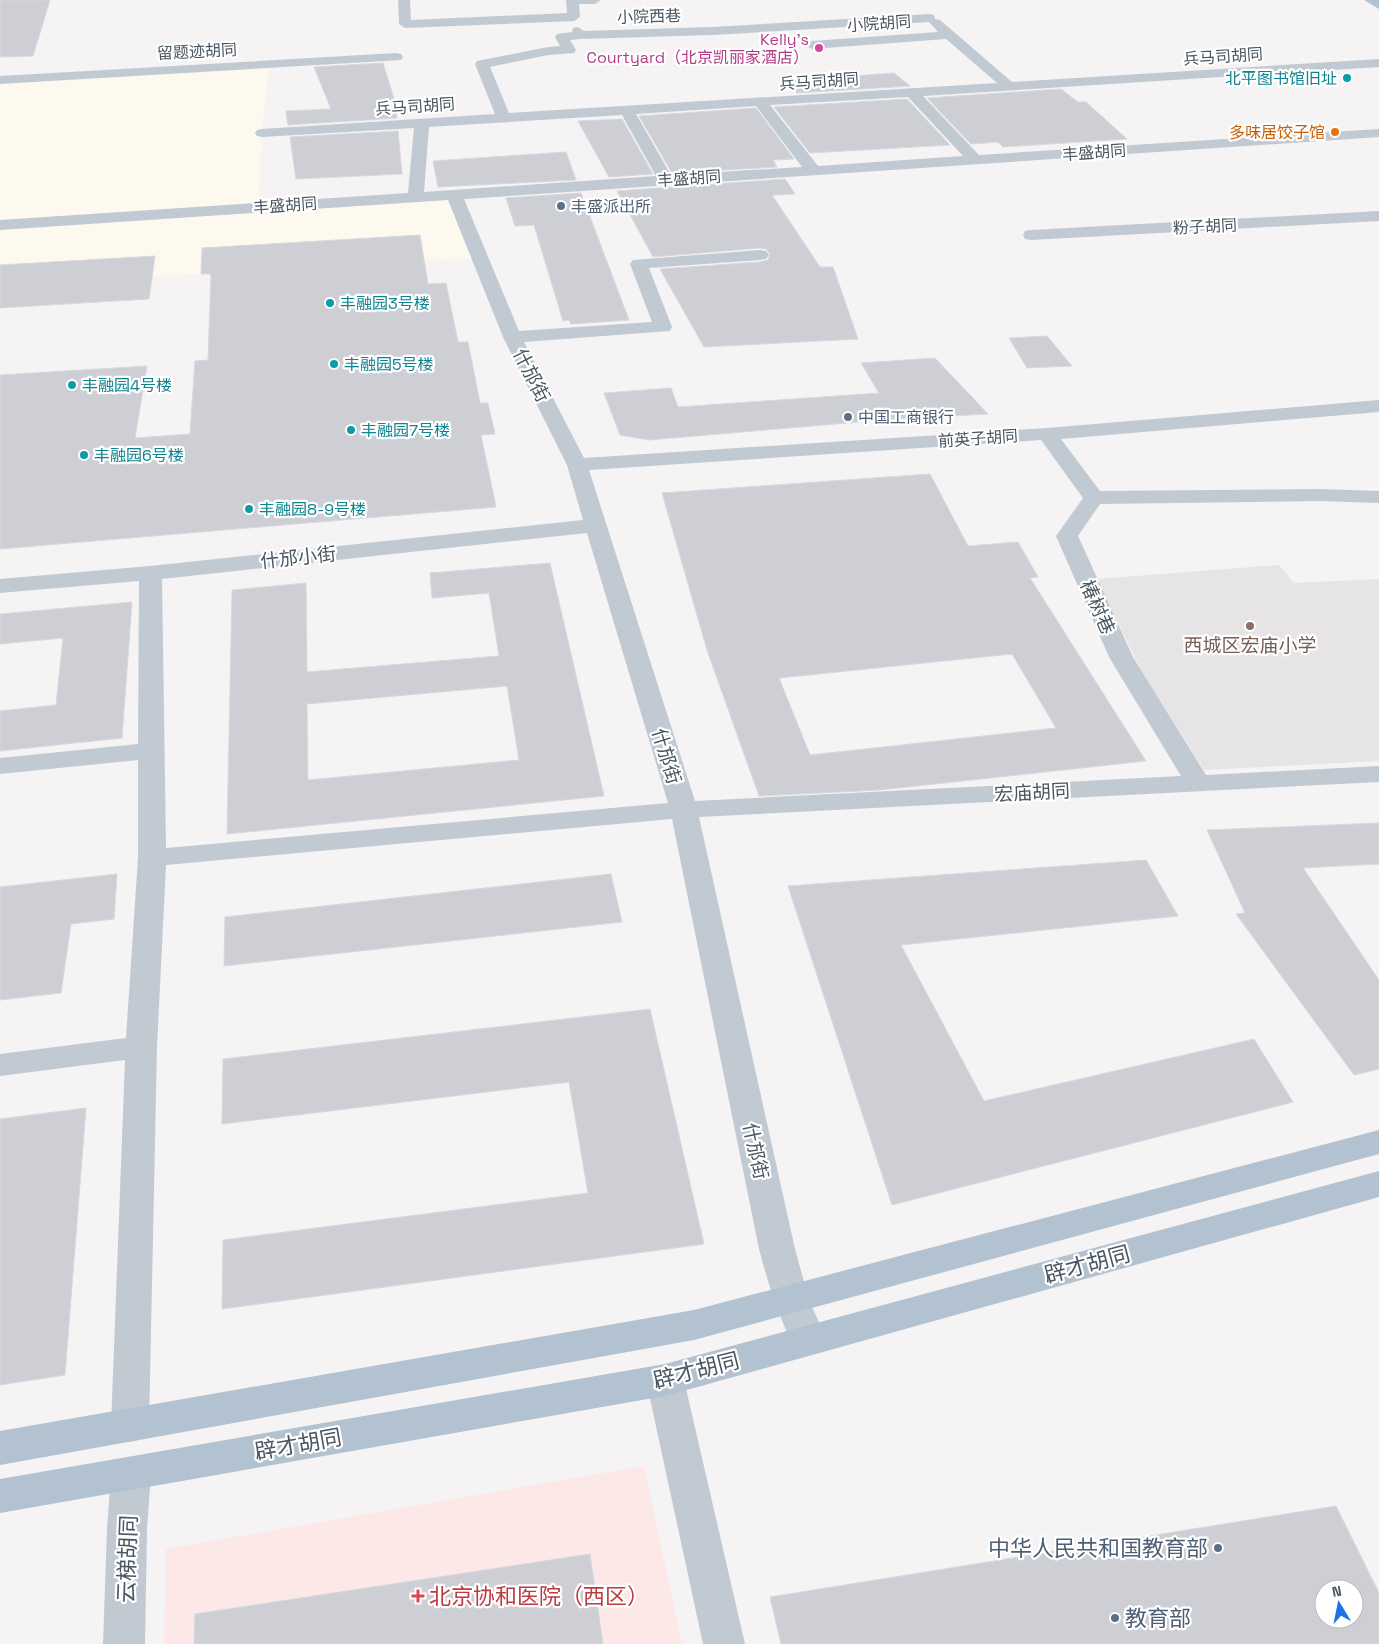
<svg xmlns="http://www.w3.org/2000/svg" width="1379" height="1644" viewBox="0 0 1379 1644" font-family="'Space Grotesk','Noto Sans SC',sans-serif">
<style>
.commercial{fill:#fdf9ef}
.education{fill:#e6e4e5}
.medical{fill:#fce8e6}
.building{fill:#cdcfd5;stroke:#d7d9de;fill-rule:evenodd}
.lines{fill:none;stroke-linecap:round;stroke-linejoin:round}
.minor{fill:#c1cad2;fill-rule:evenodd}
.major{fill:#b3c2d1;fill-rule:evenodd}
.hotel-dot{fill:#d1479c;stroke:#fff;stroke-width:2}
.culture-dot{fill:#0f9aa8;stroke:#fff;stroke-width:2}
.food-dot{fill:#e8710a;stroke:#fff;stroke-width:2}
.service-dot{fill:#5c6f8a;stroke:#fff;stroke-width:2}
.education-dot{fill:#8d6e63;stroke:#fff;stroke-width:2}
.health-dot{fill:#e0444e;stroke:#fff;stroke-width:2}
.labels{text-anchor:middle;stroke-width:4.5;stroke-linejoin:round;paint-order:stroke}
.far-street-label{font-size:16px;fill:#4a5661;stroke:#fff}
.far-hotel-label{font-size:16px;fill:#b23c85;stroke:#fff;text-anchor:end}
.far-culture-label{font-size:16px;fill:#0d838f;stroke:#fff;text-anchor:start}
.far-food-label{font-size:16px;fill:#c56008;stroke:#fff;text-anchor:end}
.far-service-label{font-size:16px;fill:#4e5e75;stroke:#fff;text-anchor:start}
.street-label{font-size:19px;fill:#4a5661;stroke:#fff}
.education-label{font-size:19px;fill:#785e54;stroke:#fff}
.near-street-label{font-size:22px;fill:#4a5661;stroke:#fff}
.near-service-label{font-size:22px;fill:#4e5e75;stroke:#fff;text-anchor:end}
.near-health-label{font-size:22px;fill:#be3a42;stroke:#fff;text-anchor:start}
</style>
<rect width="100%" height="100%" fill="#f5f3f3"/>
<!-- commercial -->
<path class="commercial" d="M269,65l-7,68 -4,74 196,-13 26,64 -328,19 -6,22 -146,10v-230z"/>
<!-- education -->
<path class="education" d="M1279,565l15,18 85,-4v182l-175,9 -63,-100 -44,-91z"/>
<!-- medical -->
<path class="medical" d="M644,1466l38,178h-518l2,-95z"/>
<!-- building -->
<path class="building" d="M0,0h50l-17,56 -33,1z
M383,63l12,39 2,16 -109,7 -2,-14 45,-2 -17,-42z
M894,73l16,13 -113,7 -13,-12z
M1061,89l17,13h8l41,37 -124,8 -5,-5 -27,2 -44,-46z
M907,99l43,46 -140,8 -36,-46z
M756,108l38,51 -21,1 4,7 -105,6 -33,-57z
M622,119l31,55 -44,3 -31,-56z
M398,131l4,43 -106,5 -6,-42z
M566,152l10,28 -138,7 -5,-26z
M785,179l10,15 -23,1 48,72h13l25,72 -154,8 -44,-78 100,-7 8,-2 2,-6 -4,-5 -6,-1 -107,9 -36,-66z
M581,193l48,127 -58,4 -2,-4 -6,1 -29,-96 -19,1 -9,-28z
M420,235l8,49 18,-1 12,59h10l12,61h8l7,31 -14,1 15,72 -496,42v-174l147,-9 -12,72 55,-4 5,-73 13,-1 3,-86h-10l1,-26z
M155,256l-6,43 -149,9v-43z
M1047,336l25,30 -45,2 -18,-30z
M935,358l53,56 -94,5 -245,21 -29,-5 -16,-42 67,-5 7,19 201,-14 -18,-30z
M930,474l38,72 50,-4 20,35 -8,1 116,183 -266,29 -121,6 -52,-146 -45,-157zM1012,654l44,74 -246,27 -31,-77z
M550,563l54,233 -377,38 5,-244 74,-7 1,89 192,-16 -10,-63 -57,5 -2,-25zM507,686l12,74 -211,20 -1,-76z
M132,602l-10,136 -122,13v-40l56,-6 7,-67 -63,6v-30z
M1379,823v41l-76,4 76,112v89l-25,6 -118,-161 9,-1 -38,-83z
M1146,860l32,56 -277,29 83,156 270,-62 39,63 -401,103 -104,-319z
M117,874l-3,45 -43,5 -10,69 -61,7v-113z
M611,874l11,48 -398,44 1,-49z
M650,1009l54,235 -482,65 1,-69 365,-47 -19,-111 -347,42 1,-65z
M86,1108l-21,267 -65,10v-266z
M1336,1506l43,87v51h-598l-11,-47zM1324,1589h30v30h-30z
M590,1554l13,90h-409l1,-30z"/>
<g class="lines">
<!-- minor -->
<path class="minor" d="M398,0h12l1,20 156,-7 -1,-13h35l-6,4h-16l1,13 -6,4 -169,7 -6,-4z
M929,14l5,1 1,4 5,1 72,62 367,-23v8l-456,29 56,59 400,-26v8l-915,62 55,132 133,-9 -22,-58 3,-4 127,-10 6,1 3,4 -3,4 -6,1 -111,8 23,59 -2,4 -146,11 60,116 463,-30 332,-28v12l-318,27 39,52 220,-2 59,2v12l-59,-2 -220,3 -22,32 55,121 73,118 173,-9v16l-680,35 96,432 14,51 18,40 -5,11 -13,4 -13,-4c-18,-35 -27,-65 -37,-102l-87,-430 -506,46 -9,182 -8,379 -5,12 -14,4 -14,-4 -5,-12 14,-366 -125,16v-22l126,-16 12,-180v-98l-138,14v-16l138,-14 1,-163 -139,12v-14l150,-13 433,-46 -16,-55 -64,-128 -55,-137 -448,30v-10l408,-27 6,-65 -152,9 -5,-1 -2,-3 2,-3 5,-1 233,-15 -20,-50 2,-3 71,-14 12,-1 -5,-9 2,-3 15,-2 1,-4 5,-1 6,4 128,-4zM929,22l9,10 -126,9 -7,4 7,4 134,-10 51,44 -488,30 -19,-46 58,-12 26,-2 2,-3 -6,-10 10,-1 132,-4zM908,97l55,59 -145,10 -48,-61zM756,106l46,61 -131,8 -35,-61zM622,115l34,61 -232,16 5,-65zM1041,440l42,58 -27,38 53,121 72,119 -486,25 -106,-331zM587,533l81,270 -502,45 -4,-269z
M396,53l5,1 2,3 -2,3 -401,24v-8z
M1379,211v10l-348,19 -6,-1 -2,-4 2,-4 6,-1z
M665,1364l13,5 6,11 61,264h-42l-57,-264 6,-11z
M131,1457l14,5 6,12 -4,55 -2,115h-42l4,-115 4,-55 6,-12z"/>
<!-- major -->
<path class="major" d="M1364,0h15v9z
M1379,1130v24l-685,186 -694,125v-34l694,-121z
M1379,1171v26l-714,199 -665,117v-34l665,-115z"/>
</g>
<!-- markers -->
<circle class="hotel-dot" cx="819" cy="48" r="5"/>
<g class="culture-dot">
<circle cx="1347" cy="78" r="5"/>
<circle cx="330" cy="303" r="5"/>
<circle cx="334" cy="364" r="5"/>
<circle cx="72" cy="385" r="5"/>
<circle cx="351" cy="430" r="5"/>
<circle cx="84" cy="455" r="5"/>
<circle cx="249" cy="509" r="5"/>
</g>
<circle class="food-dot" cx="1335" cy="132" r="5"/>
<g class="service-dot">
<circle cx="561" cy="206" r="5"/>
<circle cx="848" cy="417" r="5"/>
<circle cx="1218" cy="1548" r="5"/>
<circle cx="1115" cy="1618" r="5"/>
</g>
<circle class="education-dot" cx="1250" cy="626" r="5"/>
<path class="health-dot" d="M415.5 1588.5h5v5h5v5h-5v5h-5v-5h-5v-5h5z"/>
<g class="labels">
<!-- far-street labels -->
<g class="far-street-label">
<text transform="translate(649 16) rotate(-2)" y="6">小院西巷</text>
<text transform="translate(879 23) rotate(-4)" y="6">小院胡同</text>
<text transform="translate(197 51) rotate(-3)" y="6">留题迹胡同</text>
<text transform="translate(1223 56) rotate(-4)" y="6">兵马司胡同</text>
<text transform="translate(819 81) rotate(-4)" y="6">兵马司胡同</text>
<text transform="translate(415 106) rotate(-4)" y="6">兵马司胡同</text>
<text transform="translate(1094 152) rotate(-4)" y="6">丰盛胡同</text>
<text transform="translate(689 178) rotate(-4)" y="6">丰盛胡同</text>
<text transform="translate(285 205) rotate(-4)" y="6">丰盛胡同</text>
<text transform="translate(1205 226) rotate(-3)" y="6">粉子胡同</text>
<text transform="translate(978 438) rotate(-4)" y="6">前英子胡同</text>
</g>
<!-- far-hotel labels -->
<g class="far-hotel-label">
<text x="809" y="45">Kelly's<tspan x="809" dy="18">Courtyard（北京凯丽家酒店）</tspan></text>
</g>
<!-- far-culture labels -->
<g class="far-culture-label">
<text x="1337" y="84" text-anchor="end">北平图书馆旧址</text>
<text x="340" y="309">丰融园3号楼</text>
<text x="344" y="370">丰融园5号楼</text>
<text x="82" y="391">丰融园4号楼</text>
<text x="361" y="436">丰融园7号楼</text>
<text x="94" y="461">丰融园6号楼</text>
<text x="259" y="515">丰融园8-9号楼</text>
</g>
<!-- far-food labels -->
<g class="far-food-label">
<text x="1325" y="138">多味居饺子馆</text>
</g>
<!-- far-service labels -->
<g class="far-service-label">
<text x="571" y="212">丰盛派出所</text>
<text x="858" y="423">中国工商银行</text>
</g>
<!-- street labels -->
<g class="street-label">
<text transform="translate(532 375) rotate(63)" y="7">什邡街</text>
<text transform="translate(298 557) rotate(-6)" y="7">什邡小街</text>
<text transform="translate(1098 607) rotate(66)" y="7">椿树巷</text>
<text transform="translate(667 756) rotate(73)" y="7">什邡街</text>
<text transform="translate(1032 792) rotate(-3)" y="7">宏庙胡同</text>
<text transform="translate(756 1151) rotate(78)" y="7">什邡街</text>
</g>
<!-- education labels -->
<g class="education-label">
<text x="1250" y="652">西城区宏庙小学</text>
</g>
<!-- near-street labels -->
<g class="near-street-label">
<text transform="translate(1087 1264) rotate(-15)" y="8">辟才胡同</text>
<text transform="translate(696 1370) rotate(-14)" y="8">辟才胡同</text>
<text transform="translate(298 1444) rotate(-10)" y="8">辟才胡同</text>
<text transform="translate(127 1559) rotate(-88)" y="8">云梯胡同</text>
</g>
<!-- near-service labels -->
<g class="near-service-label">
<text x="1208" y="1556">中华人民共和国教育部</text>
<text x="1125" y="1626" text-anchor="start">教育部</text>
</g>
<!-- near-health labels -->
<g class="near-health-label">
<text x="429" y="1604">北京协和医院（西区）</text>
</g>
</g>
<!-- north arrow -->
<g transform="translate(1339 1604) rotate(350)"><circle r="24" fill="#ffffff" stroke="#b7bbc0"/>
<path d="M0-4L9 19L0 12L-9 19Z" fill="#1a73e8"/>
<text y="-8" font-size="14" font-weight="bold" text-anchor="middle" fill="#4a5661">N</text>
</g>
</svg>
